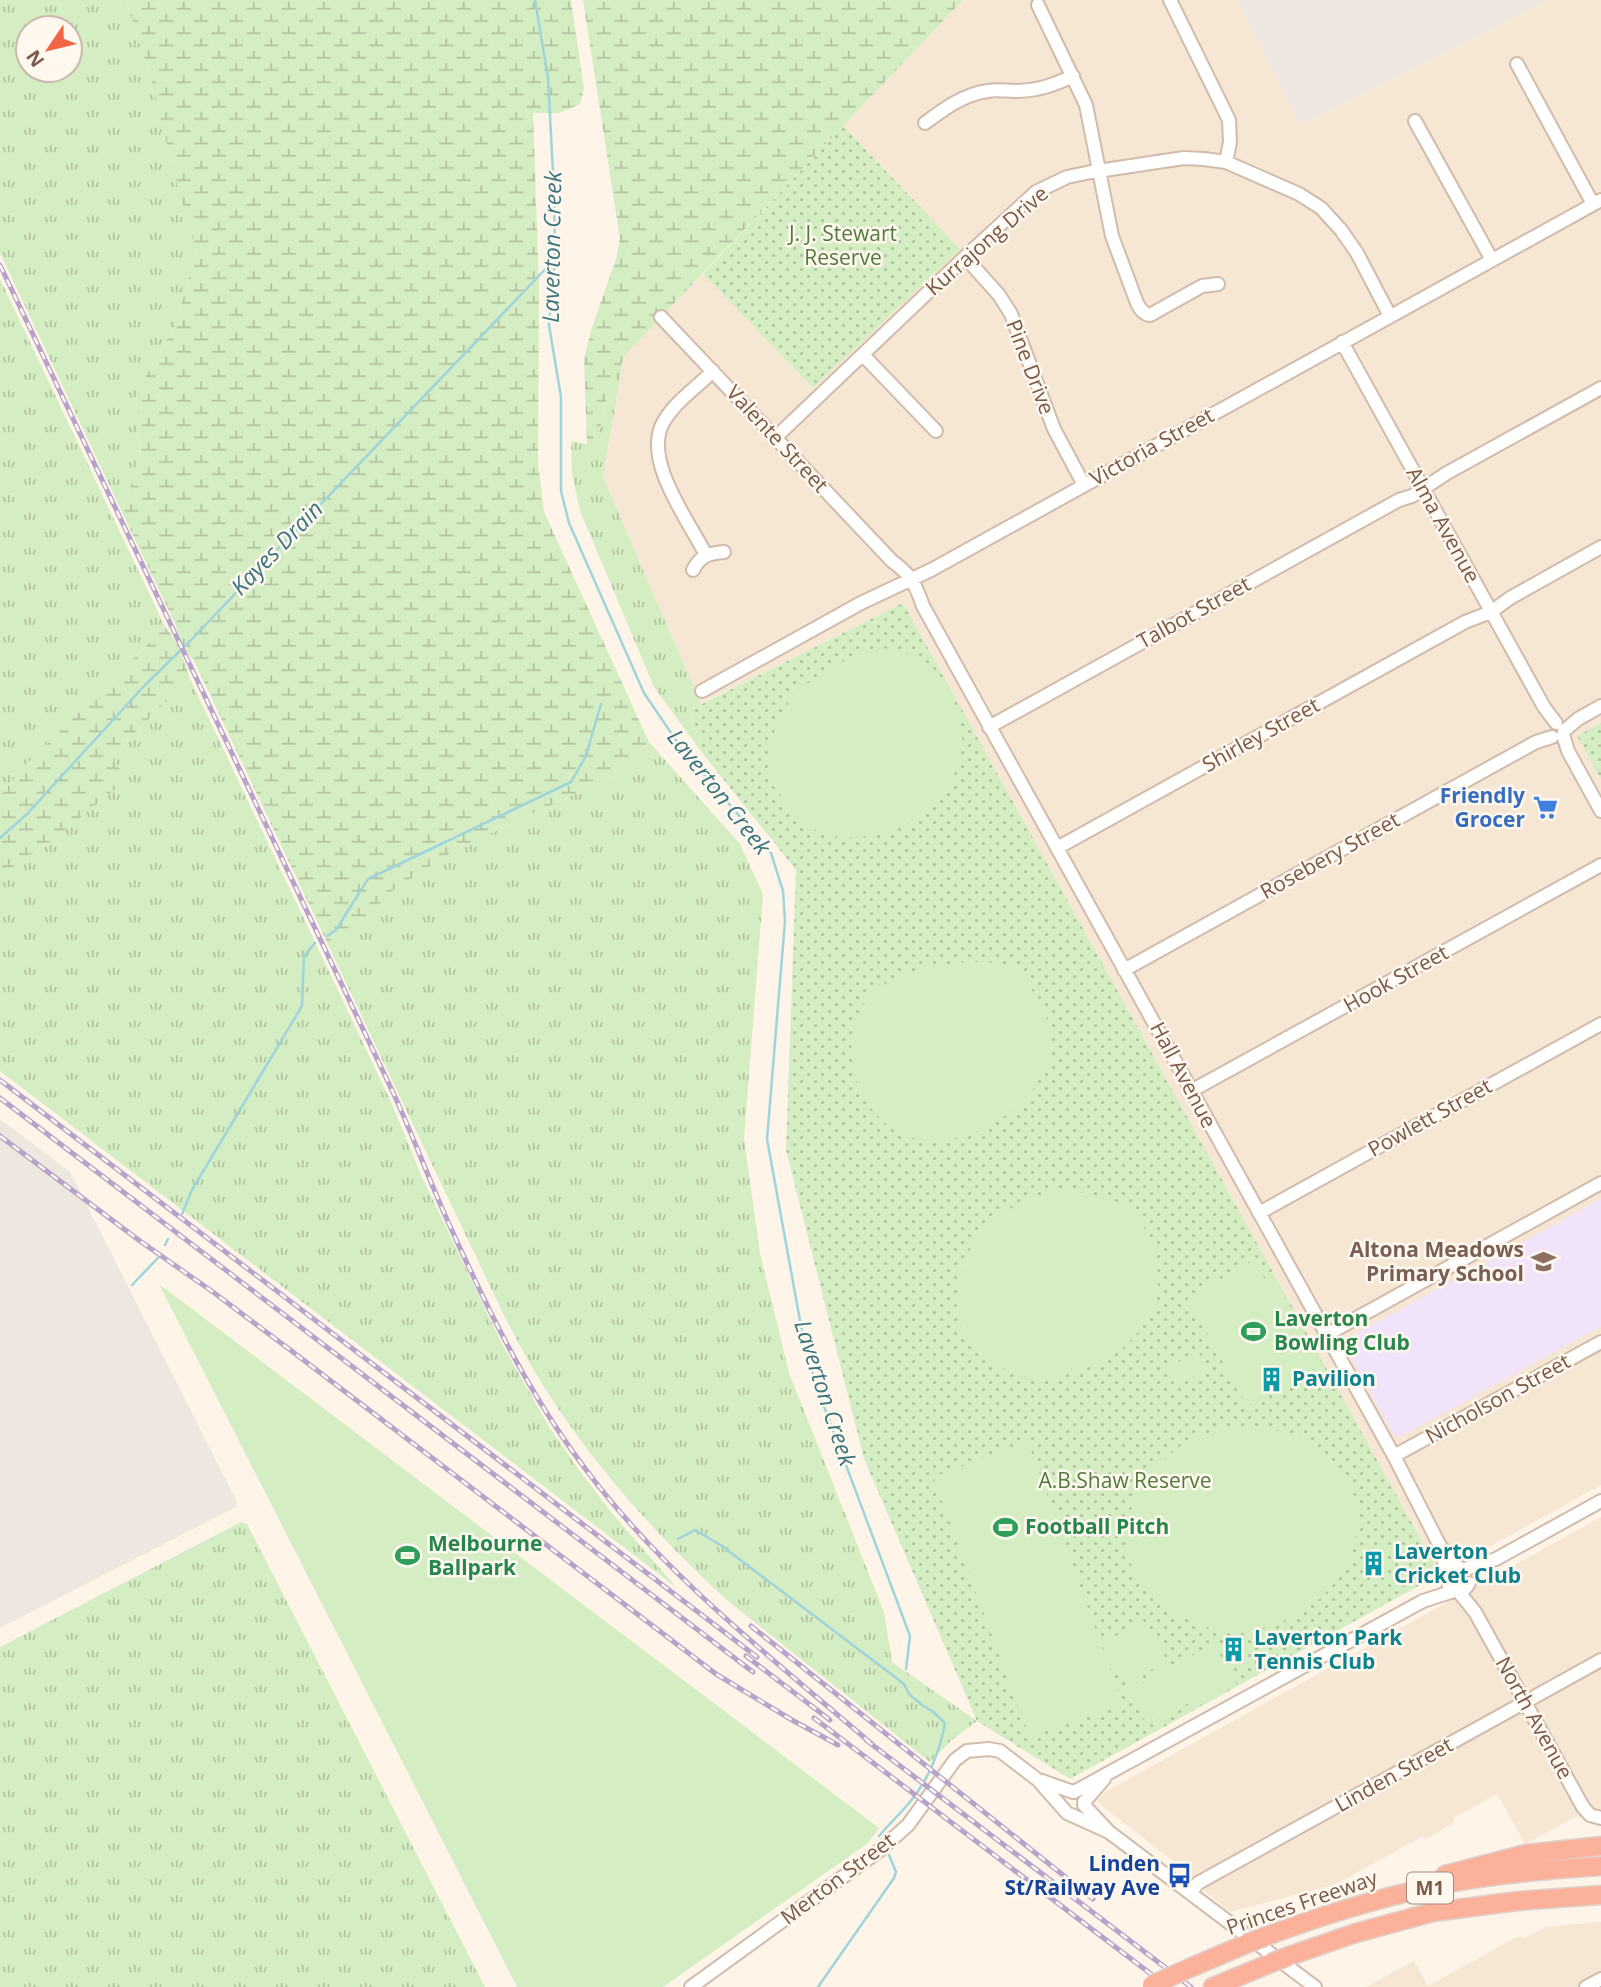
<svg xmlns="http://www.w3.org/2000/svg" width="1601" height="1987" viewBox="0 0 1601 1987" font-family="'Open Sans',sans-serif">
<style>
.residential{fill:#f6e6d4}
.industrial{fill:#eee7e0}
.education{fill:#f1e3fa}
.grass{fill:url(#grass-tufts);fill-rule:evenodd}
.wetland{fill:url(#wetland-marsh)}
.park{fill:url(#park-dots)}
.pitch{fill:#d5edc3}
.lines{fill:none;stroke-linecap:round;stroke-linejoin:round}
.stream{stroke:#9fd4dc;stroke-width:2.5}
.minor-casing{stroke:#d1bbab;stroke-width:16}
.highway-casing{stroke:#dcd4d0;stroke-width:21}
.minor{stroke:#fff;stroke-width:12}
.highway{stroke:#fcb19a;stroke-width:18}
.rail-casing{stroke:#b7a3c9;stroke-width:5}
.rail{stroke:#fff8ef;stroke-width:2.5;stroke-dasharray:8;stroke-linecap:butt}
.highway-bridge-casing{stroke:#dcd4d0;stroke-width:21;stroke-linecap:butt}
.highway-bridge{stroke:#fcb19a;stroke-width:18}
.labels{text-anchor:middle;stroke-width:5;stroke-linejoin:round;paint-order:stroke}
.shield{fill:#fff8ef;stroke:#a2897b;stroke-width:2}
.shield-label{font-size:19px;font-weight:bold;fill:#7a5949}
.park-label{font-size:21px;fill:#517a3d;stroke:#fff8ef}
.street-label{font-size:21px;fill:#7a5949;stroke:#fff8ef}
.shop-label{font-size:21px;font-weight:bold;fill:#366cbe;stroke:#fff8ef;text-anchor:end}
.education-label{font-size:21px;font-weight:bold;fill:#785e54;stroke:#fff8ef;text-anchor:end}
.leisure-label{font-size:21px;font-weight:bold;fill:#27864d;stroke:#fff8ef;text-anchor:start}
.culture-label{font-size:21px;font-weight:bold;fill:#0d838f;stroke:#fff8ef;text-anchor:start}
.transit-label{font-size:21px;font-weight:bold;fill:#164399;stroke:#fff8ef;text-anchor:end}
.water-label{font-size:23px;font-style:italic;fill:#3b7680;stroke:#fff8ef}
</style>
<defs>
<pattern id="grass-tufts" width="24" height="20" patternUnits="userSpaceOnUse" patternTransform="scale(1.75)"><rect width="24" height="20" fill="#d5edc3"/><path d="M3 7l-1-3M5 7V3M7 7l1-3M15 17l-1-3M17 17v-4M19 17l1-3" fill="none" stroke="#b2c3a0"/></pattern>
<pattern id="wetland-marsh" width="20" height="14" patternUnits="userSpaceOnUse" patternTransform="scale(1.75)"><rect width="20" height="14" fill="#d5edc3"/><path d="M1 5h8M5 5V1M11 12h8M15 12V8" fill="none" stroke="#b2c3a0"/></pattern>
<pattern id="park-dots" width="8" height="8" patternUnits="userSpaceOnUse" patternTransform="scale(1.75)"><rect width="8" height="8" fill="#d5edc3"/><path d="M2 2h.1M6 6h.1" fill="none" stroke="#b2c3a0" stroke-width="1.8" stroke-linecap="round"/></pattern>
</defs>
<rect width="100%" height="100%" fill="#fef4e7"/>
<!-- residential -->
<path class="residential" d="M963,0h274l64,125 247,-125h53v1485l-161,89 -537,-971 -202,101 -98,-227 21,-122 79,-81 110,114 146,-140 -116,-122z
M1601,1517v307l-24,-8 -52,28 -28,-50 -44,24 2,4 -15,9 -15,8 -2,-3 -89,49 -104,27 -24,-20 -11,-14 -94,-73 -4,-5 8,-8z
M1601,1922v65h-235l48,-26 14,25 89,-49 8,1 20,-11z"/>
<!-- industrial -->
<path class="industrial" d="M1237,0h311l-247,125z
M0,1119l70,53 167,330 -1,5 -236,121z"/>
<!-- education -->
<path class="education" d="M1601,1199v127l-201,111 -6,-2 -50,-90 1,-5z"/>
<!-- grass -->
<path class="grass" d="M0,0h126l25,79 46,171 -22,76 -39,67 4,65 -18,54 -122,-259zM28,28h42v42h-42z
M0,279l165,348 -143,142 -22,27z
M624,355l-21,122 98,227 -11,7 13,43 -49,-67 -74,-176 -8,-37 -1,-33 22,4 7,-16 6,-28z
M190,679l201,423 30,73 80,167 48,85 30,43 32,42 66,76 -677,-517v-195l56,-39 66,-92z
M649,742l91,102 23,50 -19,245 16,114 29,120 95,239 8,50 85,59 -26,20 -21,21 -202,-161c-66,-60 -125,-125 -175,-200 -36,-54 -63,-115 -91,-174 -44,-91 -87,-183 -130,-274l59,-62 64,-41 170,-79z
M241,1522l6,2 238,463h-485v-340z"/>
<!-- wetland -->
<path class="wetland" d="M126,0h445l13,89 -4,15 -21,9h-26l6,174 -1,177 6,48 105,230 -24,29 -170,79 -63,41 -60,62 -138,-292c-8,-9 -16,-22 -18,-35l-54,-114 18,-54 -4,-65 39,-67 22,-76 -20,-65 -26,-106z
M583,0h380l-338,355 -19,46 -6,28 -7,17 -6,-2 -3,-86 8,-31 24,-68 4,-20z
M165,627c14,15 19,33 25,52l-68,66 -9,15 12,16 -6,10 -63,51 -56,39v-80l22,-27z"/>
<!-- park -->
<path class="park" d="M843,126l117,123 -147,139 -110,-114z
M903,603l537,971 -370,205 -93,-58 -113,-262 -78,-309 10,-280 -93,-116 -13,-44z
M1601,723v56l-24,-43z"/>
<!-- pitch -->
<path class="pitch" d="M879,647c18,4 35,6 50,17 10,9 19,24 24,35 23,46 0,98 -43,123 -15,9 -33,13 -50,15 -21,2 -45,-2 -59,-18 -10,-11 -23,-24 -29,-38 -8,-17 -5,-30 1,-46 6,-15 12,-30 23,-42 4,-5 11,-9 17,-13 22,-15 41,-25 66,-33z
M971,962c17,0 36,0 50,12 4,3 7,9 9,13 15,21 27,48 20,74 -1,5 -5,10 -8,14 -22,40 -68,67 -114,65 -56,-2 -93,-74 -70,-123 3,-6 6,-14 10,-19 27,-27 66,-34 103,-36z
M1053,1191c23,0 59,3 76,19 23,20 32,53 28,82 0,5 -1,11 -3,15 -8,18 -25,38 -41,48 -16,11 -56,25 -75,24 -11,-1 -27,-6 -36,-11 -13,-8 -26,-18 -35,-31 -24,-36 -3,-95 29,-119 17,-13 37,-20 57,-27z
M1255,1260l11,22 8,-4 48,86 -75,42 -60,-109z
M159,1284l720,544 -11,15 -205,144h-146z
M1198,1351l10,18 -32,18 -10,-18z
M1250,1427l40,6 29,14 22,22 15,30 1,32 -10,38 -26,29 -27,19 -40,14 -43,-2 -38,-16 -26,-23 -19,-31 -2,-33 13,-39 15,-19 29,-24 32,-13z
M1028,1442l95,263 -94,30 -96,-258z
M1142,1621l4,1 20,36 -1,4 -38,21 -4,-1 -20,-35 1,-4z
M1214,1644l23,41 -44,24 -4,-6 -41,23 -21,-38 41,-22 2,2z"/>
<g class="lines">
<!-- stream -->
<path class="stream" d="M535,0l13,78 6,114 1,67 -6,66 12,72v94l8,32 75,170 38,56 89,104 12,38 2,30 -18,218 38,209 14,45 91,243 -4,33
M0,838l27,-24 118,-129 45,-44 365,-382
M327,936l9,-6 32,-51 203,-97 15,-26 15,-52
M182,1214l10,-24 110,-184 2,-50 11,-13
M165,1245l3,-6
M132,1285l26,-27
M678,1539l17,-9 27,16 165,125 17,13 5,10 13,11 10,6 13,12c-5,28 -17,58 -36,80 -9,11 -20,21 -30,33
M818,1987l76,-109 2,-6 -7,-17"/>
<defs>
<path id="minor" d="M1170,0l59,120 1,22 -4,20
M1038,5l48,100 26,131 25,67c3,6 6,11 13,12l52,-29 16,-2
M1517,64l76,140
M1415,121l77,139
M925,123c19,-14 39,-29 63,-32 8,-2 18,0 27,0 22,0 39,-6 58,-15
M965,257l34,38 12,19 43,115 30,56
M661,317l231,244c19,14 23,22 31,45l471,850 46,90 20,23
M1342,342l202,365 12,16
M863,355l73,76
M775,438l190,-181 71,-65 31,-15 24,-5 93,-14 20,1 22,3 73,32 22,14 20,22 16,23 33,63
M706,555c-17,-34 -65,-96 -42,-134 11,-19 33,-34 49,-50
M693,570c7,-14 16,-17 31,-18
M702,691l159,-88 70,-33 670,-370
M989,727l410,-227 13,-4 35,-23 154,-85
M1564,731l14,-12 23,-13
M1563,735l5,16 33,60
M1057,848l408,-226 26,-10 19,-14 91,-51
M1124,970l412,-228 16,-5
M1191,1091l410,-226
M1259,1213l342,-189
M1326,1335l275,-152
M1394,1456l207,-114
M1442,1553l7,34c8,7 16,4 20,-4
M1462,1570l34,-11 105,-58
M1458,1591l17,21 108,195 7,8 11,3
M1042,1781l31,11
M1074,1792l349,-191 31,-10
M1084,1802l20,-23
M1084,1805l25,27 206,155
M1190,1893l8,-10 403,-223
M691,1987l189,-137 28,-25 47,-65 12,-9 22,-2 11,2 38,29 29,33 42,19
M1586,1987l15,-8"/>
<path id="highway" d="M1445,1875l81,-21 75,-8
M1264,1937c64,-24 130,-44 197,-56 46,-8 94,-12 140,-15
M1289,1956l67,-23 77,-21 85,-11 83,-6
M1192,1967l54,-23
M1213,1987l58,-24"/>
</defs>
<!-- minor casing -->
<use href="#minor" class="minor-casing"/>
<!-- highway casing -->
<use href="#highway" class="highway-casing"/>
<!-- minor -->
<use href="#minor" class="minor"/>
<!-- highway -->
<use href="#highway" class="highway"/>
<defs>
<path id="rail" d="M0,265c130,274 260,547 390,821 20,42 36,86 55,129 39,87 81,175 139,252 80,108 188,191 289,278
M0,1080l757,577
M0,1098l753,574
M0,1136l140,105 73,51 76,57 427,325 76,46 46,25
M751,1626l342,273
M746,1656l84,64
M814,1718l354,269
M866,1740l325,247"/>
</defs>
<!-- rail casing -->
<use href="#rail" class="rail-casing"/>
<!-- rail -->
<use href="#rail" class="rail"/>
<defs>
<path id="highway-bridge" d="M1246,1944l18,-7
M1271,1963l18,-7
M1152,1985l40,-18"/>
</defs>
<!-- highway-bridge casing -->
<use href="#highway-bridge" class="highway-bridge-casing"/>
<!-- highway-bridge -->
<use href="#highway-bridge" class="highway-bridge"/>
</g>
<!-- icons -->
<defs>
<symbol id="supermarket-bare" viewBox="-9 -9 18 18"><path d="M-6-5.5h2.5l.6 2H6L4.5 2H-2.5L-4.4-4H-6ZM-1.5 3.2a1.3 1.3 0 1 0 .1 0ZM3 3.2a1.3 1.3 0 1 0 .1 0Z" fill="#3f7fe0" stroke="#fff8ef" stroke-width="2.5" paint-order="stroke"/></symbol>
<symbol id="school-bare" viewBox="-9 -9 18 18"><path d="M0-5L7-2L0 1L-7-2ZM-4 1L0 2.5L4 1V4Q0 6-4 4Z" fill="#8d6e63" stroke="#fff8ef" stroke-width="2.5" paint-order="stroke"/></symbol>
<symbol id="stadium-bare" viewBox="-9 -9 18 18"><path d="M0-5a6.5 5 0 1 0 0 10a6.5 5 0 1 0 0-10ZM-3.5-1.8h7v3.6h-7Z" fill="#2e9e5b" stroke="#fff8ef" stroke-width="2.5" paint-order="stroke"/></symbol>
<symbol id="building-bare" viewBox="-9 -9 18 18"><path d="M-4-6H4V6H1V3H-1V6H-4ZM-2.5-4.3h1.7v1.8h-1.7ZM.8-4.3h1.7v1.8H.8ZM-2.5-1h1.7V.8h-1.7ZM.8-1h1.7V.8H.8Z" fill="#0f9aa8" stroke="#fff8ef" stroke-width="2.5" paint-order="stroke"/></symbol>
<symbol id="bus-bare" viewBox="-9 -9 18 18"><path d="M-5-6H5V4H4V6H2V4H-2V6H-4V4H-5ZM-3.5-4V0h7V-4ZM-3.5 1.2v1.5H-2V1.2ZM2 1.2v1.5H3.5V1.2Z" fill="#1a4fb4" stroke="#fff8ef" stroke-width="2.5" paint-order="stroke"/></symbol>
</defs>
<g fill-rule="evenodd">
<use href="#supermarket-bare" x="1528" y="790" width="35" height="35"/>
<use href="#school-bare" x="1526" y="1244" width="35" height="35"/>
<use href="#stadium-bare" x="1236" y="1314" width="35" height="35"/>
<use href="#building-bare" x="1254" y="1362" width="35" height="35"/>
<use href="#stadium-bare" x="988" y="1510" width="35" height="35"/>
<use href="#stadium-bare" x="390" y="1538" width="35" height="35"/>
<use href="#building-bare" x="1356" y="1546" width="35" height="35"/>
<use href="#building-bare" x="1216" y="1632" width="35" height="35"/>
<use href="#bus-bare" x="1162" y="1858" width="35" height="35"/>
</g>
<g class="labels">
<!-- shield labels -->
<rect class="shield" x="1407" y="1872.5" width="46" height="31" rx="5"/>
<g class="shield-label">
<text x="1430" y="1895">M1</text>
</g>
<!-- park labels -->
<g class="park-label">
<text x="843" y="241">J. J. Stewart<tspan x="843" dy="24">Reserve</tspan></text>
<text x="1125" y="1488">A.B.Shaw Reserve</text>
</g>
<!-- street labels -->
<g class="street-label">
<text transform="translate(987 241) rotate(-41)" y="7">Kurrajong Drive</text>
<text transform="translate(1030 367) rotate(69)" y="7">Pine Drive</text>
<text transform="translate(777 439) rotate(47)" y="7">Valente Street</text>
<text transform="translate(1152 447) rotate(-29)" y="7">Victoria Street</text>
<text transform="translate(1443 525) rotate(61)" y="7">Alma Avenue</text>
<text transform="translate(1194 613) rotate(-29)" y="7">Talbot Street</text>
<text transform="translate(1261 735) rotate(-29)" y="7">Shirley Street</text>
<text transform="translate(1330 856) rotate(-29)" y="7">Rosebery Street</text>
<text transform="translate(1396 979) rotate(-29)" y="7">Hook Street</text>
<text transform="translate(1183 1075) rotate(62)" y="7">Hall Avenue</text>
<text transform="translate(1430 1118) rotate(-29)" y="7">Powlett Street</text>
<text transform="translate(1498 1399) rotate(-29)" y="7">Nicholson Street</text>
<text transform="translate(1534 1718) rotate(61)" y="7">North Avenue</text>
<text transform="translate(1394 1775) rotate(-29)" y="7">Linden Street</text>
<text transform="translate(838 1879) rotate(-37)" y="7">Merton Street</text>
<text transform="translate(1302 1903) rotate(-19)" y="7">Princes Freeway</text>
</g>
<!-- shop labels -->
<g class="shop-label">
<text x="1525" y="803">Friendly<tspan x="1525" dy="24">Grocer</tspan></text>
</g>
<!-- education labels -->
<g class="education-label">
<text x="1524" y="1257">Altona Meadows<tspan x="1524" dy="24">Primary School</tspan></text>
</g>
<!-- leisure labels -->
<g class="leisure-label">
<text x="1274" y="1326">Laverton<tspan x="1274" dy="24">Bowling Club</tspan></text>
<text x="1025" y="1534">Football Pitch</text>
<text x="428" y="1551">Melbourne<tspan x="428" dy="24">Ballpark</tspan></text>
</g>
<!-- culture labels -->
<g class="culture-label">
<text x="1292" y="1386">Pavilion</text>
<text x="1394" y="1559">Laverton<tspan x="1394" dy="24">Cricket Club</tspan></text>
<text x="1254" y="1645">Laverton Park<tspan x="1254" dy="24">Tennis Club</tspan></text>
</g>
<!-- transit labels -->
<g class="transit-label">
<text x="1160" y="1871">Linden<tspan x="1160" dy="24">St/Railway Ave</tspan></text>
</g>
<!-- water labels -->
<g class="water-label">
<text transform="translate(552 247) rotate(-89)" y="8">Laverton Creek</text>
<text transform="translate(277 548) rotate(-46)" y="8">Kayes Drain</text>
<text transform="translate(719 792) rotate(52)" y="8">Laverton Creek</text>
<text transform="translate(825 1393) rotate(72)" y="8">Laverton Creek</text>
</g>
</g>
<!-- north arrow -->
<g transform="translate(49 49) rotate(235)"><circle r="33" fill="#fff8ef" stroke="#cab8ad" stroke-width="2"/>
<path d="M0-5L12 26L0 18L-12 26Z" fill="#f06644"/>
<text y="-10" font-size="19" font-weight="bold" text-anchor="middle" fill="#7a5949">N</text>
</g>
</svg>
